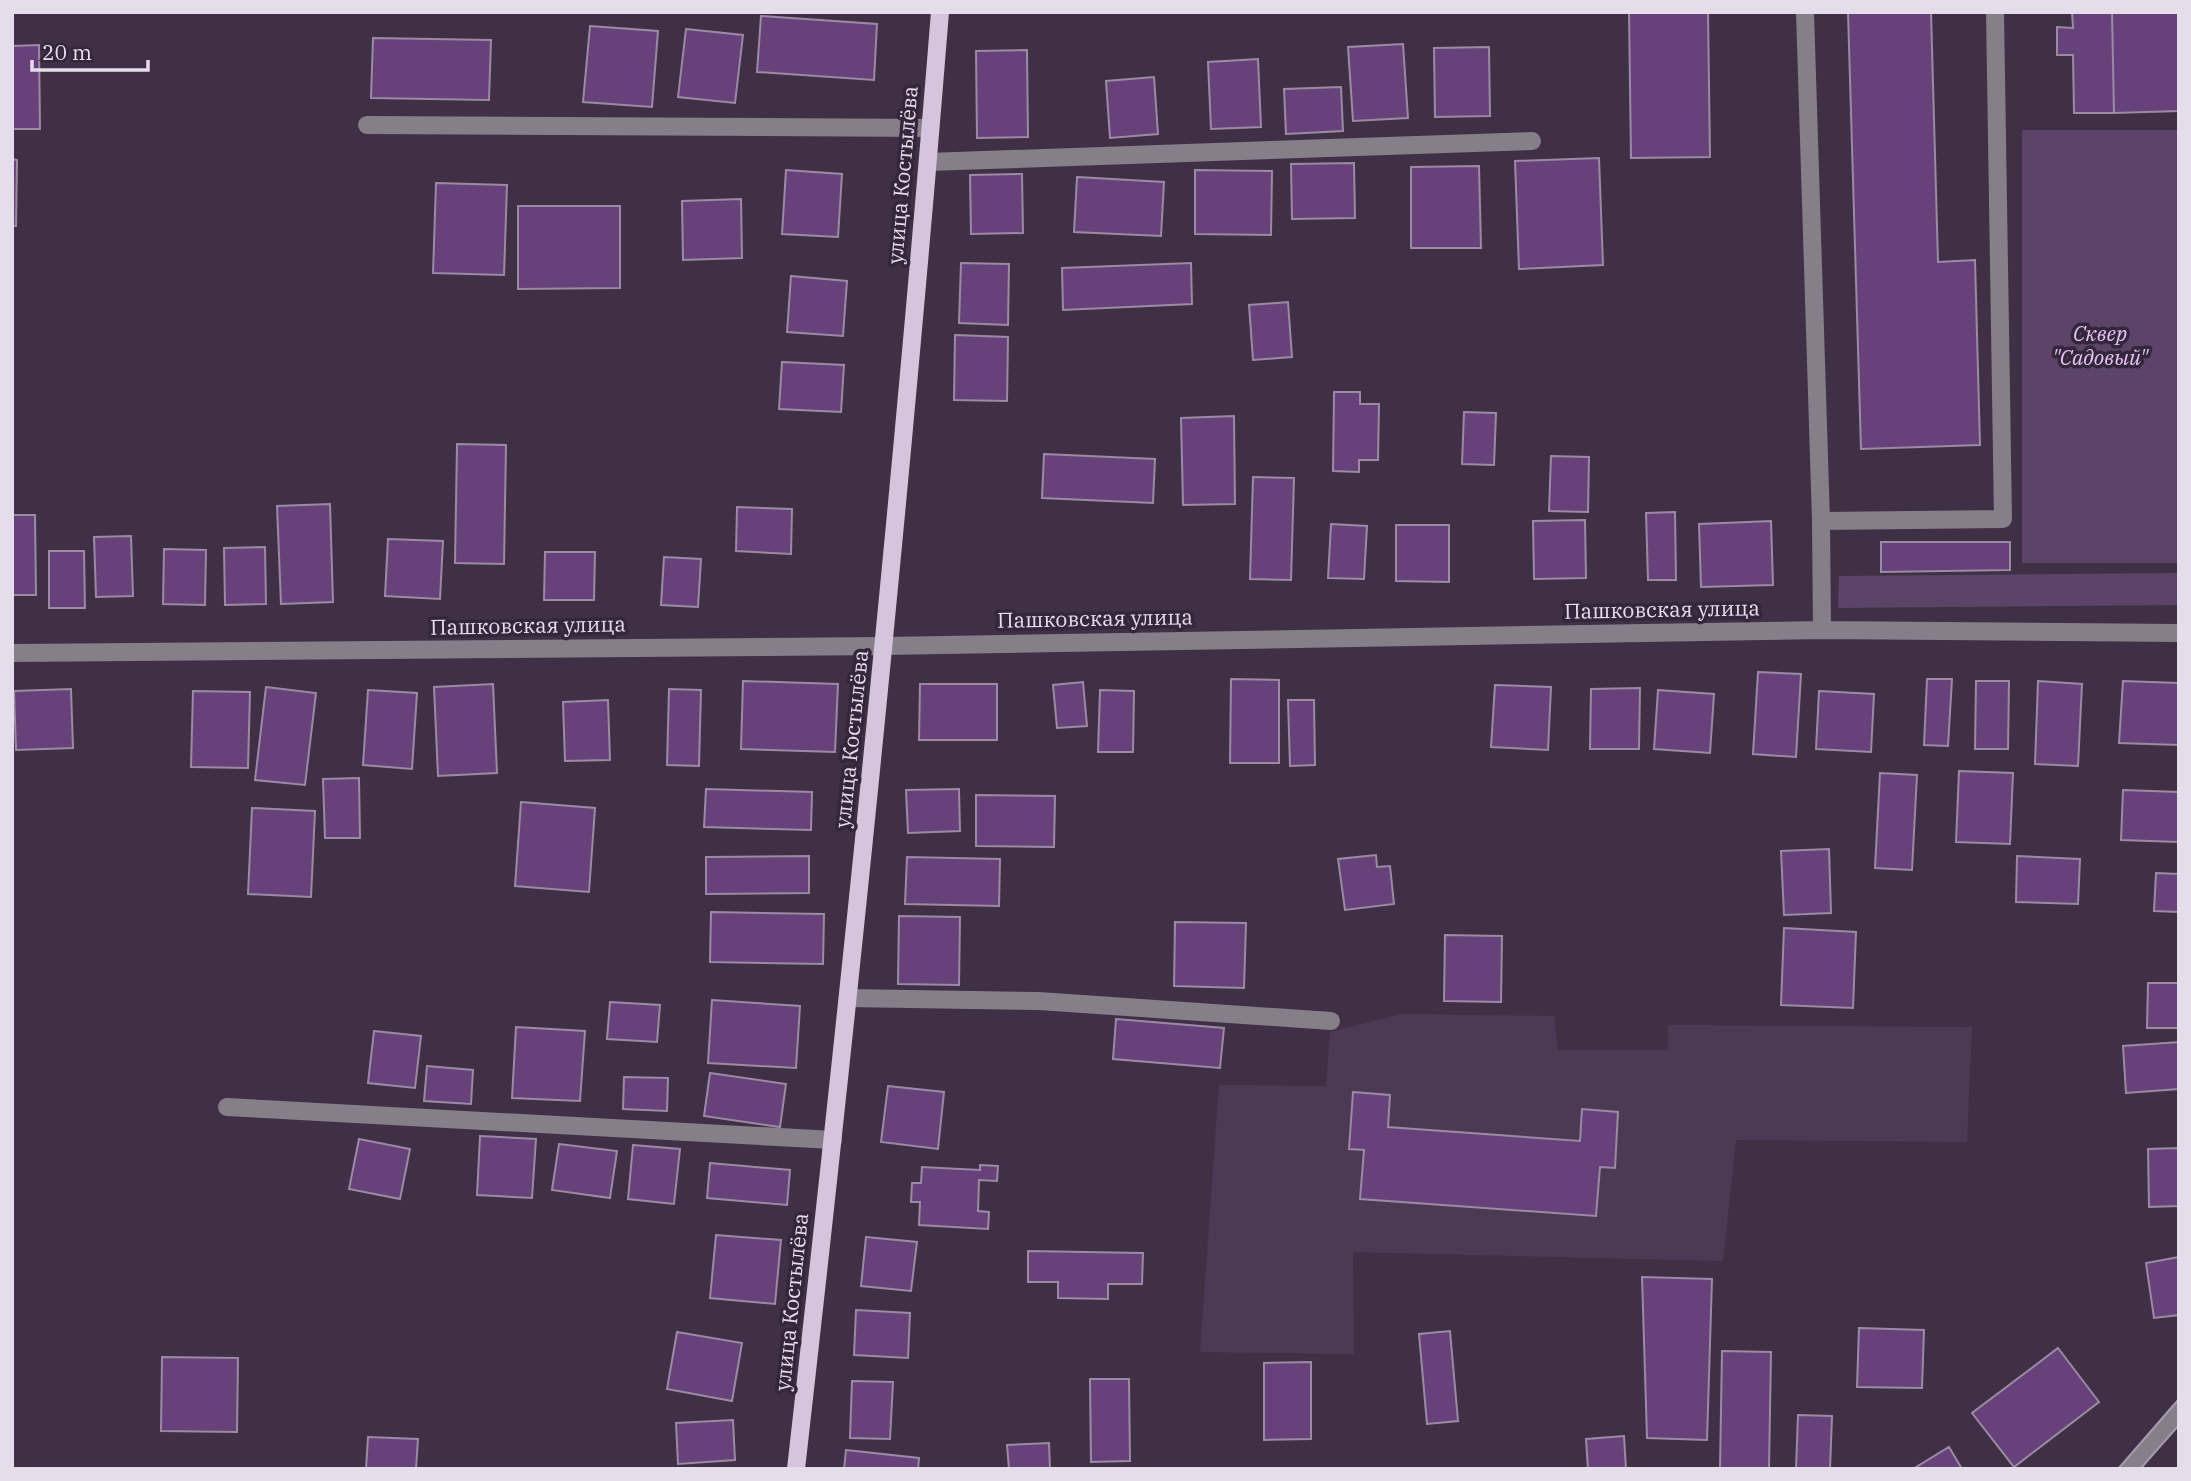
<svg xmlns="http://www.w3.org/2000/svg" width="2191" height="1481" viewBox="0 0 2191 1481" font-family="'IBM Plex Serif',serif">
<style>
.built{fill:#4c3a55}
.green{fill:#5c4468}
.building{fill:#67427a;stroke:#9b8aa4;stroke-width:2}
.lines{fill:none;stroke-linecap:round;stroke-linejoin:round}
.minor{stroke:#867e89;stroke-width:18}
.major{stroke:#d4c5dc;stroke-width:18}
.tram{stroke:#a69aab;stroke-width:2}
.labels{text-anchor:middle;stroke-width:7;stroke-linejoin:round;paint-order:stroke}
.street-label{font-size:21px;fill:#e6ddeb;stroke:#34263b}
.park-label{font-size:21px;font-style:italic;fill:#e5c4f6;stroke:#34263b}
</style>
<rect width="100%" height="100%" fill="#3f3046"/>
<!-- built -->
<path class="built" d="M1402,1014l152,2 4,34h110v-25l304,2 -5,115 -231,-2 -13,121 -370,-9 1,102 -154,-2 19,-267 107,1 4,-54z"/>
<!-- green -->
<path class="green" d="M2022,130h157v433h-157z
M2179,573v32l-341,3 1,-32z"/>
<!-- building -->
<path class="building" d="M1629,12h79l2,145 -79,1z
M1848,12h83l7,250 37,-2 5,185 -119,4z
M2072,12h40l2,101h-40l-1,-58h-16v-28l16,1z
M2112,12h67v99l-65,2z
M761,16l116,8 -3,56 -117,-8z
M590,26l68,5 -6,76 -69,-5z
M686,29l57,6 -8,68 -57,-6z
M373,38l118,2 -2,60 -118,-2z
M1403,44l5,74 -55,3 -5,-74z
M39,45l1,84h-28v-83z
M1489,47l1,69 -55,1 -1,-69z
M1027,50l1,87 -51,1 -1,-87z
M1258,59l3,68 -50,2 -3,-67z
M1154,77l4,57 -48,4 -4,-57z
M1341,87l2,44 -57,3 -2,-45z
M1599,158l4,107 -84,4 -4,-108z
M12,159l5,1 -1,66h-4z
M1354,163l1,55 -63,1 -1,-55z
M1479,166l2,82h-70v-81z
M786,170l56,4 -4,63 -56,-3z
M1195,170l77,1 -1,64 -76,-1z
M1022,174l1,59 -52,1 -1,-59z
M1077,177l87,5 -3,54 -87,-4z
M436,183l71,2 -3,90 -71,-2z
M741,199l1,59 -59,2 -1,-59z
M518,206h102v82l-102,1z
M961,263l48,1 -1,61 -49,-2z
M1191,263l1,41 -129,6 -1,-42z
M791,276l56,5 -4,55 -56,-4z
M1288,302l4,55 -39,3 -4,-55z
M955,335l53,2 -1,64 -53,-1z
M782,362l62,3 -3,47 -62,-3z
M1334,392h26v12h19l-1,56h-19v12l-26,-1z
M1464,412l32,1 -2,52 -32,-1z
M1234,416l1,88 -52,1 -2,-87z
M457,444l49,1 -2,119 -49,-1z
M1044,454l111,5 -2,44 -111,-5z
M1551,456l38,1 -1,55 -39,-1z
M1253,477l41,1 -3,102 -41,-1z
M330,504l3,98 -52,2 -4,-98z
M737,507l55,2 -1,45 -55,-3z
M1675,512l1,68h-28l-2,-67z
M12,515h23l1,80h-24z
M1585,520l1,58 -52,1 -1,-58z
M1771,521l2,64 -72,2 -2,-63z
M1331,524l36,2 -3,53 -36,-1z
M1396,525h53v57l-53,-1z
M131,536l2,60 -37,1 -2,-60z
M388,539l55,2 -3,58 -55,-3z
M1881,542h129v28l-129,2z
M265,547l1,57 -41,1 -1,-57z
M164,549l42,1 -1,55 -42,-1z
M49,551h35l1,57h-36z
M545,552h50l-1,48h-50z
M664,557l37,2 -3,48 -37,-2z
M1758,672l43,2 -5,83 -43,-3z
M1231,679l48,1v83h-49z
M1927,679h25l-4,67 -24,-1z
M743,681l95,3 -3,68 -94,-3z
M1976,681h33l-1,68h-33z
M2038,681l44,3 -4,82 -43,-2z
M2123,681l56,2v62l-60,-2z
M1083,682l4,44 -30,2 -4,-43z
M493,684l4,89 -59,3 -4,-89z
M920,684h77v56h-78z
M1495,685l56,2 -3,63 -57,-3z
M266,687l50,6 -11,92 -50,-5z
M1640,688l-1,61h-49l1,-60z
M71,689l2,59 -57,2 -2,-59z
M669,689l32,1 -2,76 -32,-1z
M368,690l49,3 -5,76 -49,-4z
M1100,690l34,1 -1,61h-35z
M1658,690l56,4 -4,59 -56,-4z
M193,691l57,1 -2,76 -57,-1z
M1819,691l55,3 -3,58 -55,-3z
M608,700l2,60 -45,1 -2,-59z
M1288,700h26l1,65 -25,1z
M1959,771l54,2 -3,71 -54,-2z
M1880,773l37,2 -5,95 -37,-2z
M359,778l1,60h-35l-2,-59z
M706,789l106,3 -1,38 -107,-3z
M959,789l1,42 -52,2 -2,-43z
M2123,790l56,2 -1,50 -57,-2z
M976,795l79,1 -1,51 -78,-1z
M521,802l74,6 -6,84 -74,-6z
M252,808l63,3 -4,86 -63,-3z
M1829,849l2,64 -47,2 -3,-64z
M1376,855l1,12 13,-1 4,38 -49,6 -7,-51z
M809,856v37l-103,1v-37z
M2017,856l63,3 -2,45 -62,-2z
M907,857l93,2 -1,47 -94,-2z
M2156,873l23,1v38l-25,-1z
M711,912l113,2 -1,50 -113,-2z
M899,916l61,1 -1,68 -61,-1z
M1175,922l71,1 -2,65 -70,-2z
M1784,928l72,4 -3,76 -72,-3z
M1445,935l57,1 -1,66 -57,-1z
M2148,983h31v45h-32z
M712,1000l88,6 -4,62 -88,-5z
M610,1002l50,3 -3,37 -50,-3z
M1116,1019l108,9 -4,40 -107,-9z
M516,1027l69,4 -5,70 -68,-3z
M374,1031l47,5 -6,52 -47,-5z
M2179,1042v47l-53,4 -3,-47z
M427,1066l46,4 -2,34 -47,-3z
M710,1073l76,11 -6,43 -76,-11z
M624,1077l44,1 -1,33 -44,-2z
M888,1086l56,6 -6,57 -57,-7z
M1353,1092l37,3 -2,32 192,14 2,-32 36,3 -3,56 -15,-1 -4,49 -236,-17 4,-49 -15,-1z
M480,1136l56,3 -4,59 -55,-3z
M359,1139l51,10 -10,50 -51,-10z
M559,1144l58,7 -7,47 -58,-8z
M633,1145l47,4 -6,55 -46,-5z
M2179,1148v58l-30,1 -1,-58z
M710,1163l80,7 -3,35 -80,-7z
M980,1165l18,1 -1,15 -18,-1 -1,31 11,1 -1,17 -69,-4 1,-23h-9l1,-19h9l1,-16 58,3z
M716,1235l65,5 -6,64 -65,-6z
M866,1237l51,5 -6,49 -50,-5z
M1028,1251l115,2 -1,31h-34v15l-50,-1v-16h-30z
M2179,1257v58l-25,3 -8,-55z
M1642,1277l70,2 -5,161 -60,-2z
M856,1310l54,3 -2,45 -54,-3z
M1859,1328l65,2 -2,58 -65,-1z
M1450,1331l8,90 -31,3 -8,-90z
M677,1332l65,11 -10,58 -65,-12z
M2058,1348l41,54 -85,65 -42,-54z
M1722,1351l49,1 -2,117h-49z
M162,1357l76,1 -1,74 -76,-1z
M1311,1362v77l-47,1v-77z
M1090,1379h39l1,82 -39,1z
M852,1381l41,1 -3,57 -40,-1z
M1798,1415l34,1 -2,53h-34z
M733,1420l2,40 -57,4 -2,-41z
M1624,1436l2,33h-38l-2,-30z
M368,1437l50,2 -2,30h-50z
M1049,1443l1,26h-41l-2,-24z
M1949,1447l13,22h-49z
M846,1450l73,8 -1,11h-74z"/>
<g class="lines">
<!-- minor -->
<path class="minor" d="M1805,12l16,509 1,109
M367,125l563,3
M928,162l604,-21
M1821,521l182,-2 -8,-507
M12,653l872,-7 938,-16 357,3
M848,998l191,3 292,20
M227,1107l606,33
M2130,1469l49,-58"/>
<!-- major -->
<path class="major" d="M796,1469c55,-485 105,-970 144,-1457"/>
<!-- tram -->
<path class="tram" d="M2118,1469l61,-70
M2140,1469l39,-44"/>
</g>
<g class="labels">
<!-- street labels -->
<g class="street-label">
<text transform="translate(903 175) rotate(-85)" y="7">улица Костылёва</text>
<text transform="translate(1662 610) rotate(-1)" y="7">Пашковская улица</text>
<text transform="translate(1095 619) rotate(-1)" y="7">Пашковская улица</text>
<text transform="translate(528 626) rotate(-1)" y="7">Пашковская улица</text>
<text transform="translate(852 739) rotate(-84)" y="7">улица Костылёва</text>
<text transform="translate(792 1302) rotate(-84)" y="7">улица Костылёва</text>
</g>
<!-- park labels -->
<g class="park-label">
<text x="2100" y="341">Сквер<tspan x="2100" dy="24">"Садовый"</tspan></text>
</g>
</g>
<!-- border -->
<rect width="2191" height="1481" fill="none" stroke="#e6ddeb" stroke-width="28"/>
<!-- scale -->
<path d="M32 60v10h116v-10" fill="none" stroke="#e6ddeb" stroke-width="3.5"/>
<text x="42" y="60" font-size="21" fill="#e6ddeb" stroke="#34263b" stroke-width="5" paint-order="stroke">20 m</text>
</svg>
